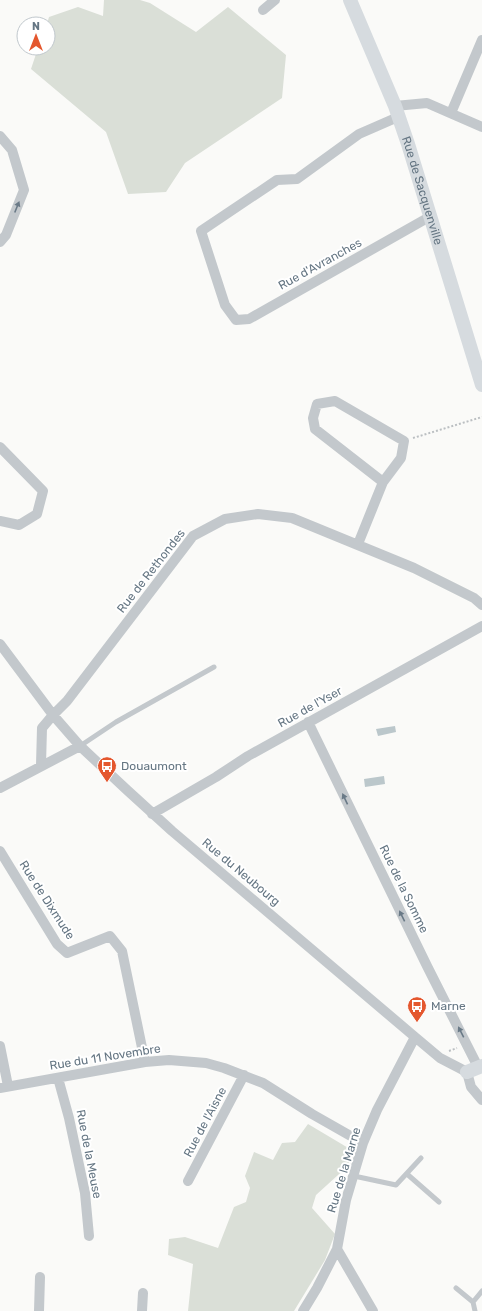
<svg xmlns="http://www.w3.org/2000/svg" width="482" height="1311" viewBox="0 0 482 1311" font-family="Rubik,sans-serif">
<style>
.green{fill:#dadfd7}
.water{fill:#bbc7cb}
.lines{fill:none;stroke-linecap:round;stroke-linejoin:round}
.path{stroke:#bbbfc2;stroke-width:2;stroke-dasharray:2 2;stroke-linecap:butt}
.lane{stroke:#c3c8cc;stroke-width:5}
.street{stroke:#c3c8cc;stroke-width:10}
.secondary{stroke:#d6dbdf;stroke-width:14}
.oneway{fill:#6a7a87}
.labels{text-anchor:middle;stroke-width:4;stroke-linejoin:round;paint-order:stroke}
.street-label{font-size:12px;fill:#657683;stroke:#fff}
.poi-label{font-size:12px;fill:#657683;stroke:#fff;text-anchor:start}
</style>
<rect width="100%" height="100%" fill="#fafaf8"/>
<!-- green -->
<path class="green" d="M104,0h36l10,3 46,29 32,-25 58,48 -4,43 -97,65 -19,29 -38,2 -22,-62 -75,-63 7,-21h10v-24h-1l2,-7 29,-10 25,9z
M308,1124l42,25 -1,16 -33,30 -4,13 23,26 -10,26 -31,51h-106l5,-47 -25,-9 1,-16 16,-2 33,11 16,-41 12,-5 4,-14 -5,-12 9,-24 19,8 9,-17 13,-1z"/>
<!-- water -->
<path class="water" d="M395,726l1,6 -18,4 -2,-7z
M384,776l1,8 -20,3 -1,-8z"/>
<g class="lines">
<!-- path -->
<path class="path" d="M413,438l69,-21
M449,1051l8,-3"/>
<!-- lane -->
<path class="lane" d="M80,746l36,-24 98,-55
M407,1174l32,28
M354,1176l42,9 25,-27
M456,1288l17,14 2,9
M473,1302l9,-11"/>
<!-- street -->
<path class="street" d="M263,10l12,-10
M395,106l32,-3 55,24
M451,113l31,-73
M398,117l-39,17 -62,45 -20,1 -76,51 24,74 11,15 13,-1 182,-103
M0,136l12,14 12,40 -18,45 -6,7
M0,447l43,44 -6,23 -18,11 -19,-4
M358,544l25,-62 -68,-53 -2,-11 4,-14 18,-3 69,40 -3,17 -18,24
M0,644l53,71 27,31 47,44 45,41 243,206 25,21 27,14 4,15 11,13
M308,722l119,244 51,101
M41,765l1,-37 11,-13 14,-14 126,-165 32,-17 33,-5 34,4 122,50 60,30 8,7
M0,788l80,-42
M152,814l64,-37 32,-21 234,-130
M0,851l57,93 10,9 43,-17 12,15 23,111
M0,1046l8,40
M58,1078l11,40 16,75 4,43
M0,1088l145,-26 24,-2 37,3 18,5 39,15 49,31 51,29
M188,1181l56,-106
M337,1249l36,62
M39,1311l1,-34
M142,1311l1,-18
M303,1311l14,-23 20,-39 9,-49 17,-57 14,-33 38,-73"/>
<!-- secondary -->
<g class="secondary">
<path id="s1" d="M350,0l45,106 13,38 74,241"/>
<path d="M467,1072l15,-6"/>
</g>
</g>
<!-- one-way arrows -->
<defs><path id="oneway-solid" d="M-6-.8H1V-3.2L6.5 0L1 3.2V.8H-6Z"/></defs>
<g class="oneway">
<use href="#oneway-solid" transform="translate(17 207) rotate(-68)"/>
<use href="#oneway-solid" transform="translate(345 799) rotate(-115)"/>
<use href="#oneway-solid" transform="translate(402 916) rotate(-116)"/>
<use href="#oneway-solid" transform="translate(461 1032) rotate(-117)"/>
</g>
<!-- icons -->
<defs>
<symbol id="bus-pin" viewBox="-11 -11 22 30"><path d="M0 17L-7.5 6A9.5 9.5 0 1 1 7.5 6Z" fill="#e4572e" stroke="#fff"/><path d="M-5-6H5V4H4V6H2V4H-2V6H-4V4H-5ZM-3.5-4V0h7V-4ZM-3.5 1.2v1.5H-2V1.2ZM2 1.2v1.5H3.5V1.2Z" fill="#fff"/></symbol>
</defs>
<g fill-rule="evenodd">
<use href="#bus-pin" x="96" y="755" width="22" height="30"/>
<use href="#bus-pin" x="406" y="995" width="22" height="30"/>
</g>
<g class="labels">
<!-- street labels -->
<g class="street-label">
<text dy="4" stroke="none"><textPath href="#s1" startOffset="204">Rue de Sacquenville</textPath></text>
<text transform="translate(320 264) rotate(-29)" y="4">Rue d'Avranches</text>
<text transform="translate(151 571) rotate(-52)" y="4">Rue de Rethondes</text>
<text transform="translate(310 707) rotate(-29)" y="4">Rue de l'Yser</text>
<text transform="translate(241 872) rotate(40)" y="4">Rue du Neubourg</text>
<text transform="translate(404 889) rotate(64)" y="4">Rue de la Somme</text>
<text transform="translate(47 900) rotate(57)" y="4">Rue de Dixmude</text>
<text transform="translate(105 1057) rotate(-9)" y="4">Rue du 11 Novembre</text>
<text transform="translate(205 1122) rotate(-62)" y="4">Rue de l'Aisne</text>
<text transform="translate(89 1154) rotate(79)" y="4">Rue de la Meuse</text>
<text transform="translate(344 1170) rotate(-73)" y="4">Rue de la Marne</text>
</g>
<!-- poi labels -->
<g class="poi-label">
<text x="121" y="770">Douaumont</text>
<text x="431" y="1010">Marne</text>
</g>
</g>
<!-- north arrow -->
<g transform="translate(36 36)"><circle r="19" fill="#ffffff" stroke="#c1c8cd"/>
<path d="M0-3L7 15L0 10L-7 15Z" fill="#e4572e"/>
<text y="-6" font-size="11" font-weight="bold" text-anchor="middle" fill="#657683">N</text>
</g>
</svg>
